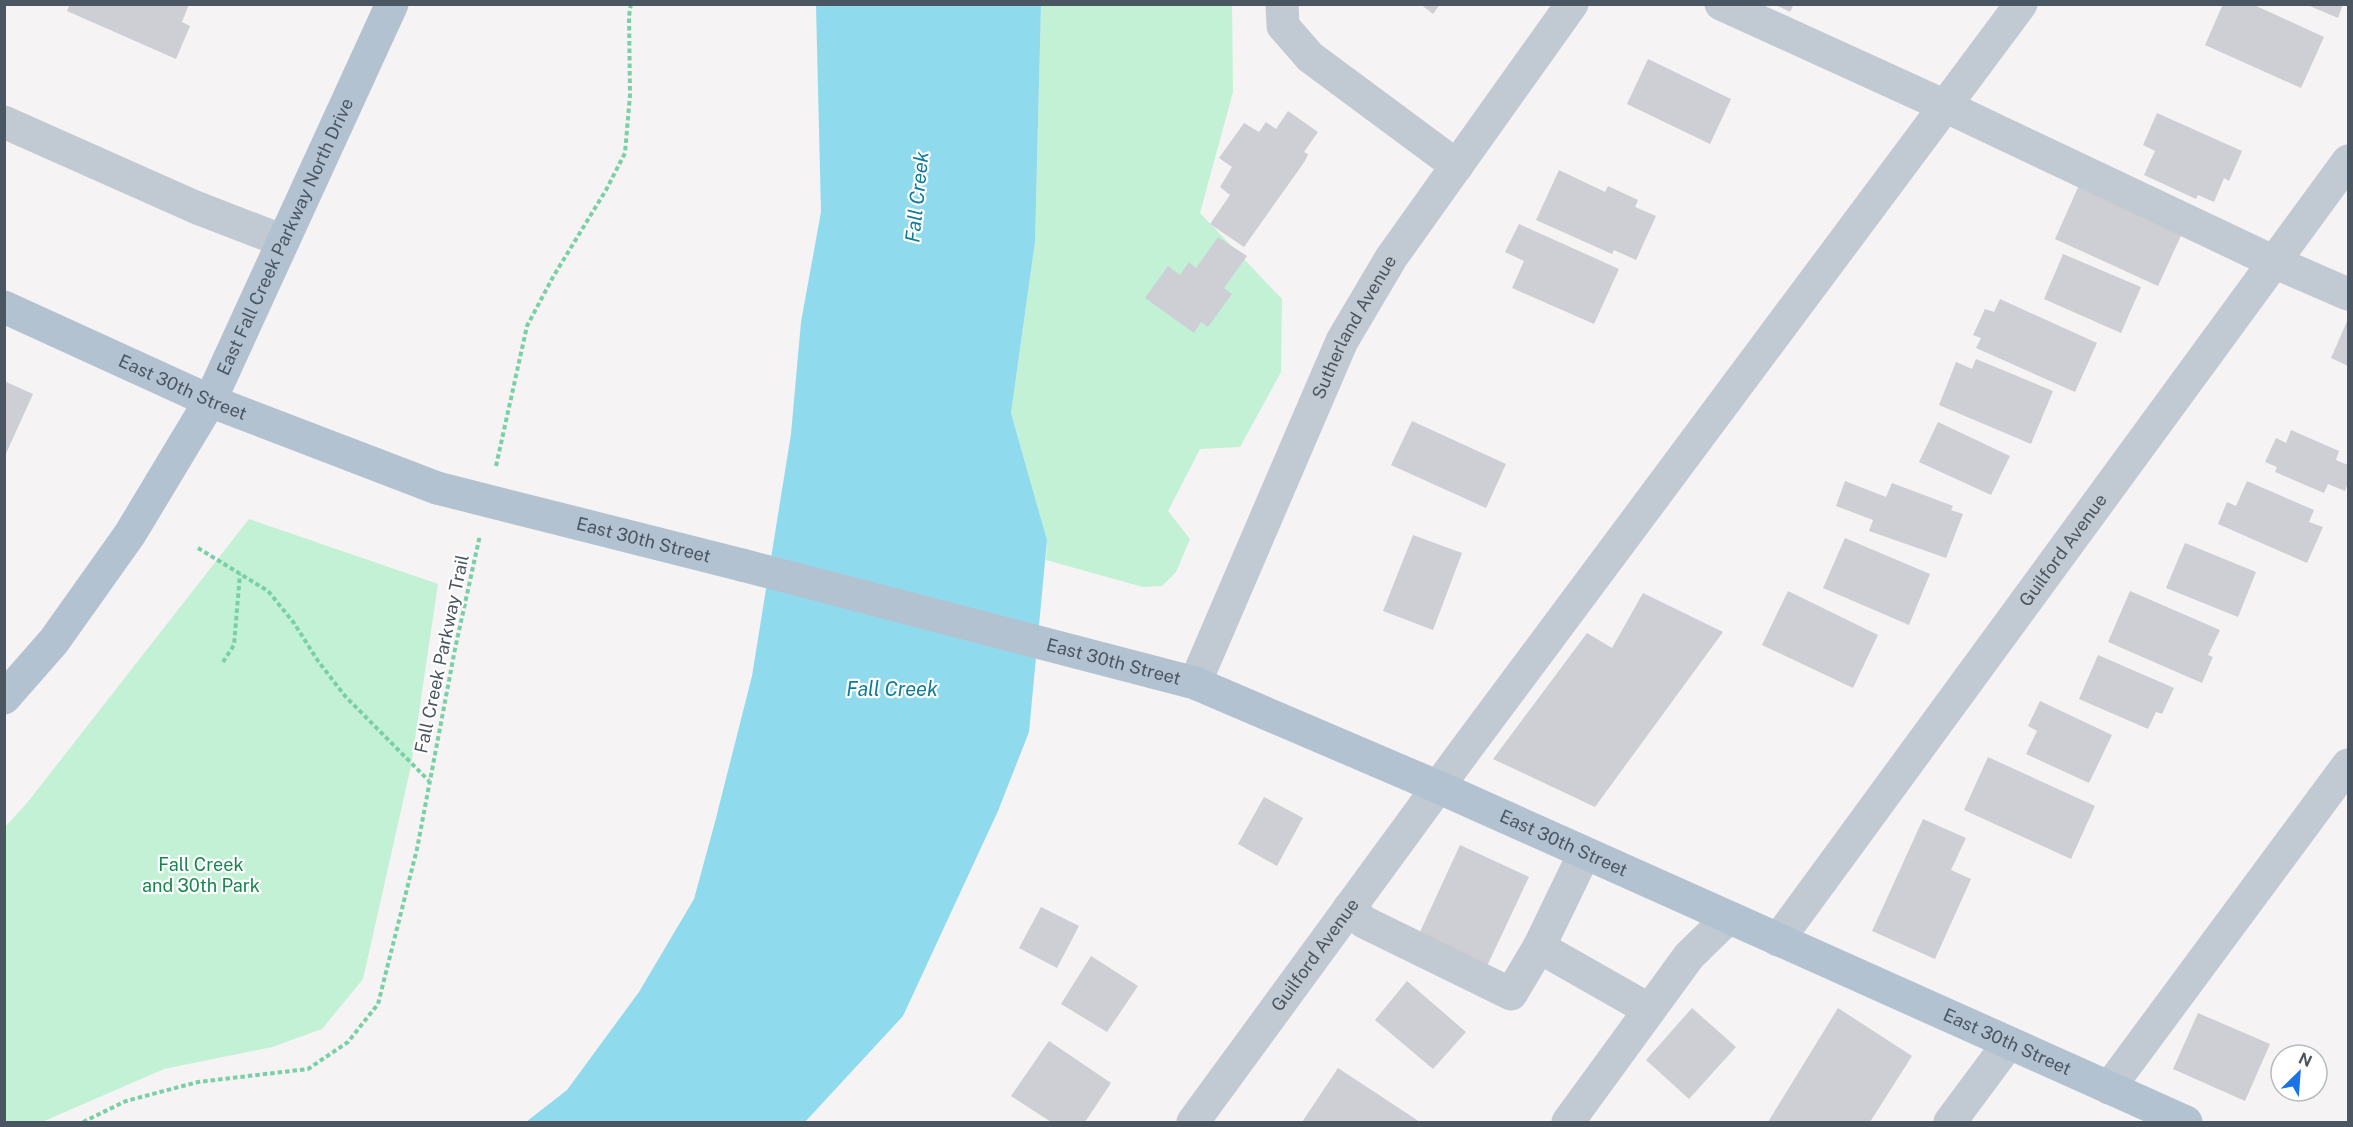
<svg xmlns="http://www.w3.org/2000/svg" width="2353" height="1127" viewBox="0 0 2353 1127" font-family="'Public Sans',sans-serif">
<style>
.green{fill:#c3f1d5}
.water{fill:#90daee}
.building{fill:#cdcfd5}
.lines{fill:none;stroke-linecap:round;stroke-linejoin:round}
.path{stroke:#7ad0a6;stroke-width:4;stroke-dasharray:4.5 3;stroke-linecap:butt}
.minor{stroke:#c1cad2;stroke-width:33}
.major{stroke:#b3c2d1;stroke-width:33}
.major-bridge{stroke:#b3c2d1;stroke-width:33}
.labels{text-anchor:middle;stroke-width:4.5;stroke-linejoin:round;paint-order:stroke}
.street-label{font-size:18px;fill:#4a5661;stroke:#fff}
.park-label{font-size:18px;fill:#17864f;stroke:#fff}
.water-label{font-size:20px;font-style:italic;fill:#0c7c9b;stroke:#fff}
</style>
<rect width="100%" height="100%" fill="#f5f3f3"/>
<!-- green -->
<path class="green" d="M1041,5h191l1,87 -33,121 82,86 -1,73 -41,75 -40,2 -32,62 22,28 -14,33 -14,14 -19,1 -97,-27 1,-20 -36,-127 24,-171z
M249,519l189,65 -27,182 -48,213 -41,50 -50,18 -108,22 -122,53h-37v-295l22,-24z"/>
<!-- water -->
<path class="water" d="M816,5h225l-6,237 -24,171 36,127 -18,192 -31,79 -95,205 -98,106h-279l41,-32 72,-98 55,-93 21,-77 37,-146 39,-242 10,-112 20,-110z"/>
<!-- building -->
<path class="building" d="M70,4h119l-7,18 8,4 -14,33 -109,-48z
M1420,4h20l-7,10z
M1774,4h20l-4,8z
M2223,4h29l72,33 -23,51 -96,-43z
M2305,4h38l-5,14z
M1648,59l83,40 -21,45 -83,-40z
M1288,111l30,21 -14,20 4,2 -3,7 -61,86 -34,-23 20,-29 -10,-8 12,-20 -13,-9 25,-35 15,9 7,-10 10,7z
M2157,113l85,38 -13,30 -5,-3 -10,24 -16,-7 -2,4 -52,-24 11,-24 -12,-6z
M1559,170l46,22 3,-6 30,14 -3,7 21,9 -20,44 -22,-10 -2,4 -76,-34z
M2080,183l104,46 -26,57 -103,-47z
M1519,224l100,45 -25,55 -82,-36 12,-27 -19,-9z
M1218,237l29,19 -23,32 8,6 -24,33 -7,-5 -7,11 -49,-35 23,-32 12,9 9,-13 7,6z
M2063,254l78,33 -20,46 -77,-34z
M2000,299l97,44 -22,49 -99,-44 5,-10 -8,-3 12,-26 9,3z
M2348,319v47l-17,-8z
M1976,359l77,32 -22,53 -92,-39 17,-43 16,7z
M4,381l29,13 -29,64z
M1412,421l94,43 -20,44 -95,-43z
M1938,422l72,34 -19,39 -72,-33z
M2291,430l48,21 -3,9 12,5v18l-3,8 -17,-7 -4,9 -49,-21 2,-5 -12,-5 11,-24 10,5z
M1845,481l41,16 6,-14 61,23 -2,4 12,4 -17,44 -77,-27 4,-11 -37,-14z
M2247,481l67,29 -5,12 14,5 -16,36 -89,-39 9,-22 9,4z
M1413,535l49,18 -29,77 -50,-19z
M1845,538l85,36 -21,51 -86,-37z
M2185,543l71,29 -18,45 -72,-29z
M1788,591l90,44 -25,53 -91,-43z
M2130,591l90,39 -12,25 5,2 -11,26 -94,-41z
M1643,593l80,39 -128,175 -102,-48 94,-126 25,15z
M2098,655l76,33 -12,26 -6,-2 -8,17 -69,-30z
M2040,701l72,34 -23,48 -63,-29 11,-23 -9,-5z
M1988,757l107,49 -24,53 -107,-49z
M1264,797l39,21 -26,48 -39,-22z
M1923,819l43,19 -15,32 20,9 -36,80 -63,-28z
M1460,845l69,32 -42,89 -68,-32z
M1041,907l38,19 -22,42 -38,-20z
M1091,956l47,30 -31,46 -46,-28z
M1407,981l59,51 -33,37 -58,-49z
M1692,1008l44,39 -47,52 -43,-39z
M1838,1008l74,48 -42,66h-102z
M2198,1013l72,31 -25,57 -72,-32z
M1049,1041l62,42 -26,39h-34l-40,-26z
M1338,1068l82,54h-118z"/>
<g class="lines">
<!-- path -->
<path class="path" d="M496,466l31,-140 26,-49 53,-87 19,-37 5,-58 -1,-79 2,-12
M198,548l70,43 26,32 24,38 27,35 84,85
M223,662l11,-17 6,-71
M83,1122l43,-21 72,-19 110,-13 40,-27 30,-38 39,-155 38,-200 25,-114"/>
<!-- minor -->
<g class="minor">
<path d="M1282,4l1,22 27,31 147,109"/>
<path d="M1721,4l224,102 329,156 74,32"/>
<path d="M4,122l191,85 88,34"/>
<path id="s1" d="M1195,683l147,-342 49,-83 181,-254"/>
<path d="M1349,908l15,14 147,72 28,-47 109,62"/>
<path id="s2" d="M1778,940l570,-779"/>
<path d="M1539,947l45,-93"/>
<path d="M2109,1088l239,-323"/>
<path id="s3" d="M1193,1122l270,-369 558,-749"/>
<path d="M1568,1122l121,-166 39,-38"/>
<path d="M1950,1122l58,-78"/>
</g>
<!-- major -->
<g class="major">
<path id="s4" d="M4,307l206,94 227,87"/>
<path id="s5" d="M742,565l453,118 243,104 748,335"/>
<path id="s6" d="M4,698l50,-57 76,-107 80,-133 182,-397"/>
</g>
<!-- major-bridge -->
<path class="major-bridge" id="s7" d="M437,488l305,77"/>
</g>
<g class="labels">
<!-- street labels -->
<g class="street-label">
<text dy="6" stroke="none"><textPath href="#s6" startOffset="543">East Fall Creek Parkway North Drive</textPath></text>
<text dy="6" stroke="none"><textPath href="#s1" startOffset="390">Sutherland Avenue</textPath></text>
<text dy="6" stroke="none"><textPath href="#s4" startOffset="196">East 30th Street</textPath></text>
<text dy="6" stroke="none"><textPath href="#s7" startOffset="213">East 30th Street</textPath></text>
<text dy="6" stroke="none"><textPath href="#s2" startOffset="483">Guilford Avenue</textPath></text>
<text transform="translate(442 654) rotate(-78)" y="6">Fall Creek Parkway Trail</text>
<text dy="6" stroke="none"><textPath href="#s5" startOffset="384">East 30th Street</textPath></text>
<text dy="6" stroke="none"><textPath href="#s5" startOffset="870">East 30th Street</textPath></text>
<text dy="6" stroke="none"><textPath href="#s3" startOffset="207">Guilford Avenue</textPath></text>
<text dy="6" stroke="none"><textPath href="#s5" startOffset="1356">East 30th Street</textPath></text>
</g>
<!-- park labels -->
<g class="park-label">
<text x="201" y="871">Fall Creek<tspan x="201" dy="21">and 30th Park</tspan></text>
</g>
<!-- water labels -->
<g class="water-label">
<text transform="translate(917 197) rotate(-84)" y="7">Fall Creek</text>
<text x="892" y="696">Fall Creek</text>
</g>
</g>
<!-- border -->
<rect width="2353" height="1127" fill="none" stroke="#4a5661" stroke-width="12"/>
<!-- north arrow -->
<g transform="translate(2299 1073) rotate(25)"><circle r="28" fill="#ffffff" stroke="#b7bbc0" stroke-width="1.5"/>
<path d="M0-4.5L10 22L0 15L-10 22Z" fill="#1a73e8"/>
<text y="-9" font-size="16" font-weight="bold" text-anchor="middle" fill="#4a5661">N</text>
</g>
</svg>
